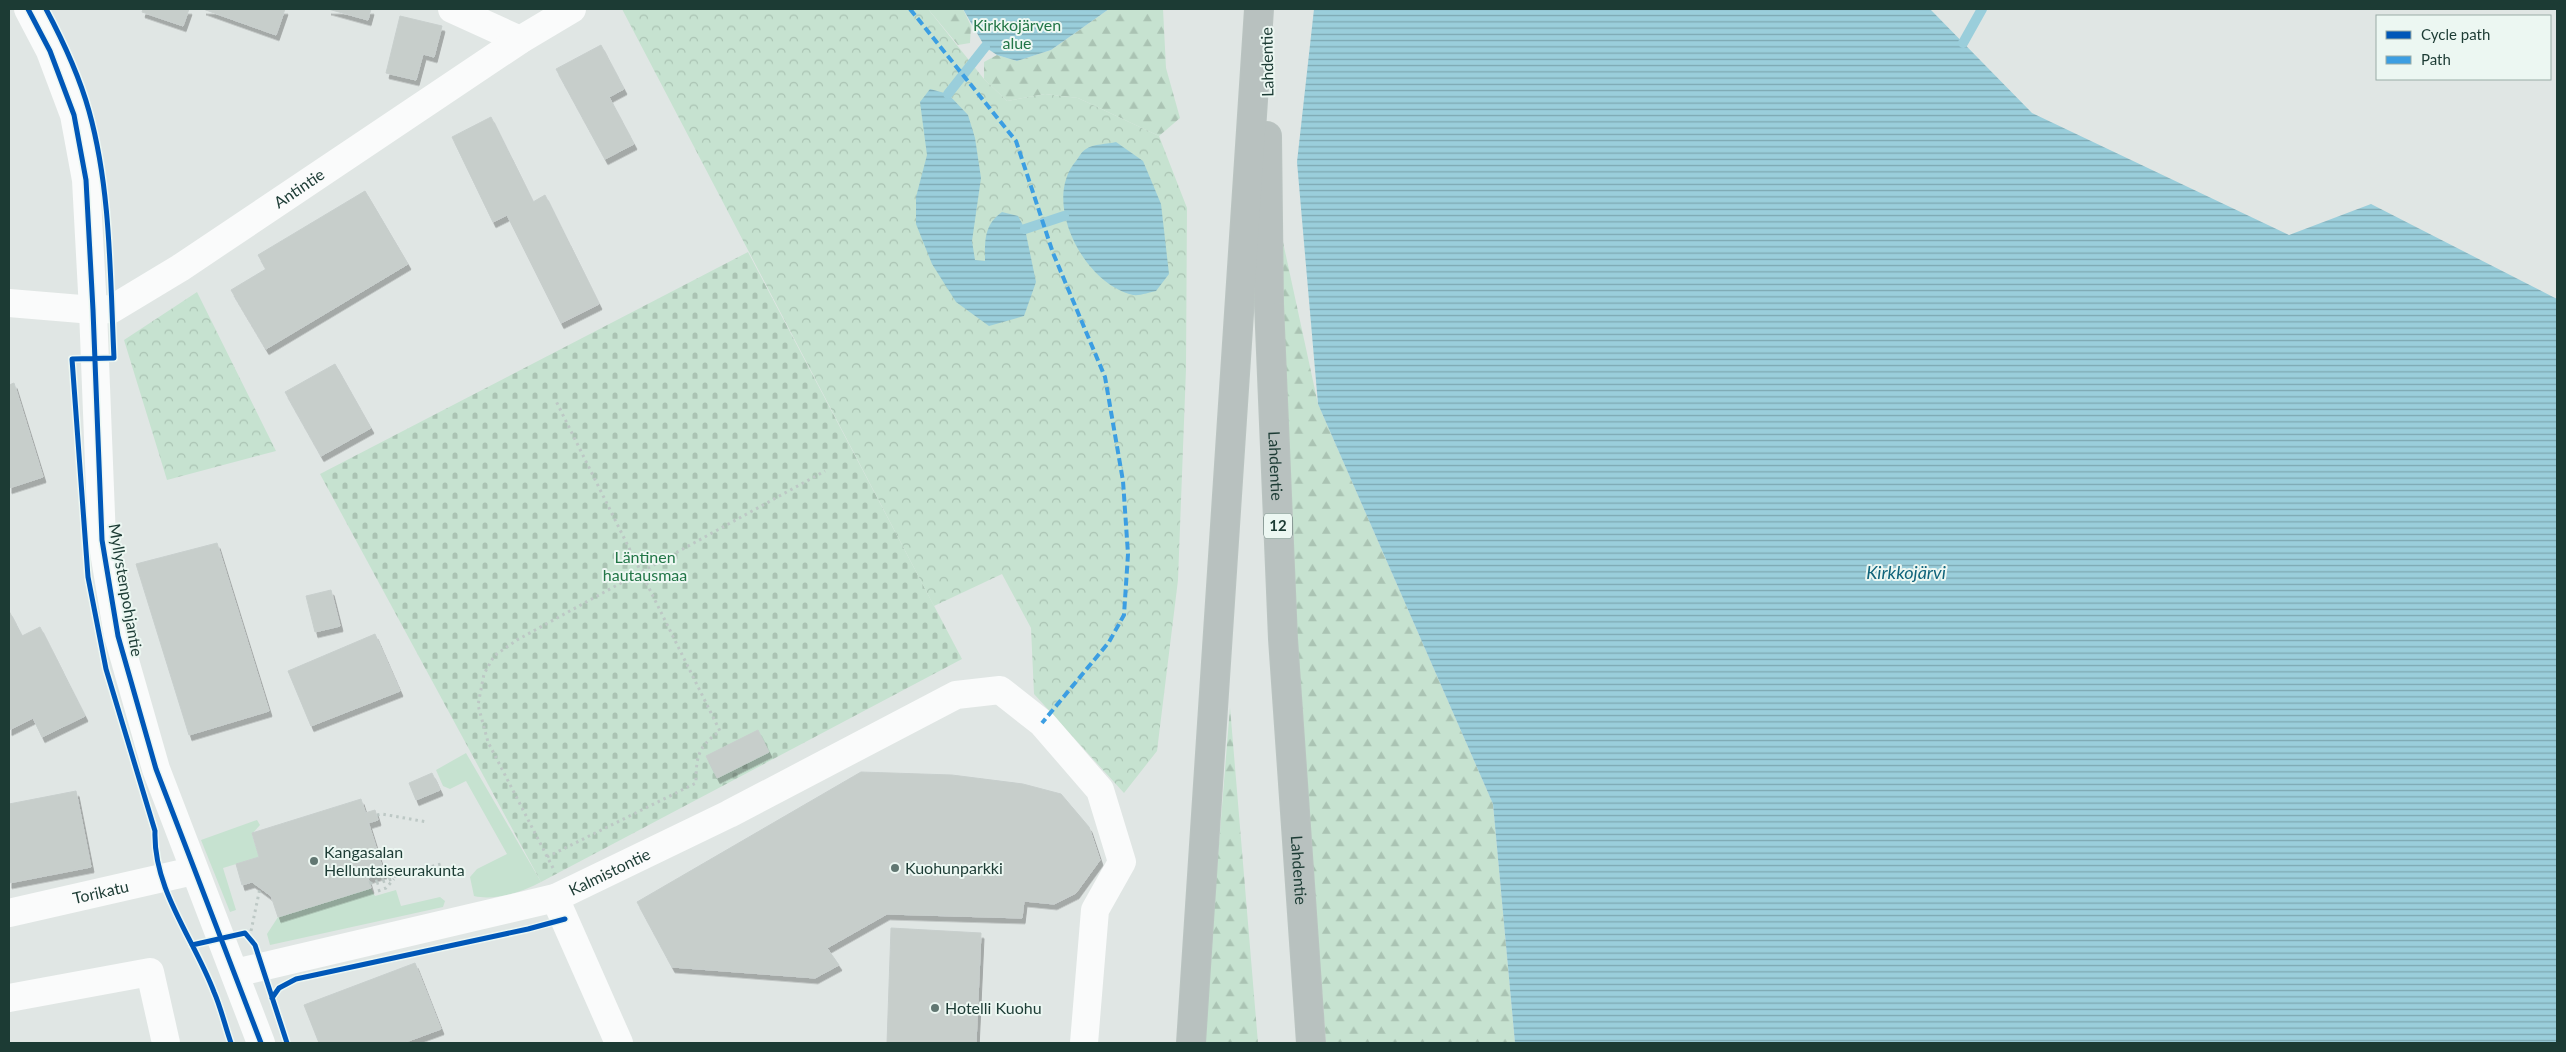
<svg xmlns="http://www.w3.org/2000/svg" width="2566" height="1052" viewBox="0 0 2566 1052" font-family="Lato,sans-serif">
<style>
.grass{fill:#c6e2d0}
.forest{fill:url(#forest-firs)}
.cemetery{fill:url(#cemetery-stones)}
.park{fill:url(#park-crowns)}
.water{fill:url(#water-rules)}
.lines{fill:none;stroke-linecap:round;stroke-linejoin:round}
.stream{stroke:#9acedb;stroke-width:10}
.building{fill:#c7cecb;stroke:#c8cfcd;filter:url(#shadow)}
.highway-casing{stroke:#bac4c1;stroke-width:30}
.path{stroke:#bdc8c5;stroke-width:3;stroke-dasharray:2.5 4;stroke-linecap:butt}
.minor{stroke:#fafbfb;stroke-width:28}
.highway{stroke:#b8c1bf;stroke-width:28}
.quiet{stroke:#3c9ee2;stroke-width:4;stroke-dasharray:8 4;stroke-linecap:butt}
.cycleway-casing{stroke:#ecf7f2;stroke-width:8}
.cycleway{stroke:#0057b8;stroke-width:5}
.poi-dot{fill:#617772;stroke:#ecf7f2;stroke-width:2}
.labels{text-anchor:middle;stroke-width:4;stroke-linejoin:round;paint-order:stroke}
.shield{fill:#ecf7f2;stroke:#5a736d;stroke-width:1}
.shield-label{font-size:15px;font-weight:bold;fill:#1c3b34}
.park-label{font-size:16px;fill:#227647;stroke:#ecf7f2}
.street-label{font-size:16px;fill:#1c3b34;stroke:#ecf7f2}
.poi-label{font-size:16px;fill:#1c3b34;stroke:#ecf7f2;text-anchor:start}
.water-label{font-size:18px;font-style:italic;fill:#11657c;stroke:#ecf7f2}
</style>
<defs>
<pattern id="forest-firs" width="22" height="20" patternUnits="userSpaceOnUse" patternTransform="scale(1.25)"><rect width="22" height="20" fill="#c6e2d0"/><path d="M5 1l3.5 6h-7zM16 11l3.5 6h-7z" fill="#aac3b3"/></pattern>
<pattern id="cemetery-stones" width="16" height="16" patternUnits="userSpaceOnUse" patternTransform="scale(1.25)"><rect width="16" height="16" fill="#c6e2d0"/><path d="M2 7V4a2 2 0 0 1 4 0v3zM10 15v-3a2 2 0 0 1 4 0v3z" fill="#aac3b3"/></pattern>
<pattern id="park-crowns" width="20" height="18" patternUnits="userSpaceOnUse" patternTransform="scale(1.25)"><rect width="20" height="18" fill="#c6e2d0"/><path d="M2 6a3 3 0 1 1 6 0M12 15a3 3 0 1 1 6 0" fill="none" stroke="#aac3b3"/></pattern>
<pattern id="water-rules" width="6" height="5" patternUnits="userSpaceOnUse" patternTransform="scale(1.25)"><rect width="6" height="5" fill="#9acedb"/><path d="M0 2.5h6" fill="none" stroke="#7da8b2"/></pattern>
<filter id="shadow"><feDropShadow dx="3" dy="5.5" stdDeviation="0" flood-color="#0004"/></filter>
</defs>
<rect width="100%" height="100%" fill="#e0e6e4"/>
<!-- grass -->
<path class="grass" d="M466,753l75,129c-19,10 -46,19 -67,14l-4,-19 7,-8 30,-15 -41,-73 -16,8 -7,-3 -7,-16z
M257,820l3,5 -8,9 7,23 -36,11 13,42 -6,2 -29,-72z
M371,888l4,8 21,-6 5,16 39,-9 5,4 -2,6 -173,38 -3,-11 11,-17z"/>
<!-- forest -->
<path class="forest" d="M928,9h35l8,17 -1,17 -12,2z
M1109,9h54l3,59 14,50 -21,18 -81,-38 -33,-4 -38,7 -23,-22v-17l13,-7 20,6 34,-11z
M1275,205l43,199 175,400 22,239h-189l-25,-324z
M1230,707l28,336h-55z"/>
<!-- cemetery -->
<path class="cemetery" d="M748,252l214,407 -421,223 -221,-408z"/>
<!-- park -->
<path class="park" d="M622,9h306l56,70 23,22 38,-7 33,4 81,38 28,72 -1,161 -8,211 -21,171 -33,42 -90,-99 -3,-66 -29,-54 -68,32z
M197,292l79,159 -109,29 -43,-140z"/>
<!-- water -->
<path class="water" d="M963,9h146l-58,41 -34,11 -20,-6 -12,-8z
M1314,9h616l102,104 257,122 82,-31 186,95v744h-1042l-22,-239 -175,-400 -21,-242z
M930,89l18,5 20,21 7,23 6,40 -9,63 3,19 10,1c0,-21 -1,-36 17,-49l16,4 7,13 11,53 -12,34 -35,10 -33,-24 -24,-38 -16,-40v-27l11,-42 -7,-53z
M1116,142l27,19 18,43 8,70 -13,17c-6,1 -16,5 -23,4 -49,-11 -92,-93 -57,-134 3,-4 6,-10 10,-12 7,-5 22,-5 30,-7z"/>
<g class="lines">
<!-- stream -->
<path class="stream" d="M1963,43l19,-34
M948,94l37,-47
M1025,229l39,-13"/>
</g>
<!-- building -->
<path class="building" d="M143,9h46l-6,17 -41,-14z
M203,9h82l-9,26z
M328,9h43l-3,11z
M400,16l42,10 -8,31 -11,-3 -7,26 -30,-7z
M601,45l23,44 -15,8 25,47 -29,15 -49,-90z
M491,117l42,85 12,-7 54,109 -38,19 -54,-108 -14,7 -41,-85z
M365,191l43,73 -142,85 -35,-59 35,-21 -8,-14z
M335,364l36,64 -50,28 -36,-64z
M14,383l29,94 -34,11v-103z
M217,543l52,168 -80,24 -53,-171z
M331,590l9,36 -25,6 -9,-36z
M9,611l13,25 18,-9 45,89 -43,21 -9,-19 -24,12z
M375,634l25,57 -89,35 -23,-55z
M758,730l11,22 -52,26 -11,-22z
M861,772l91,3 71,9 38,10 28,33 11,33 -24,33 -22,11 -30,-3 -2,17 -135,-4 -60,34 12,17 -24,13 -143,-11 -35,-65z
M432,773l8,17 -24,10 -7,-17z
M76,791l15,76 -82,16v-79z
M361,799l23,74 -16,5 3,10 -93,29 -7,-21 -19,-14 -10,3 -6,-21 23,-7 -7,-24z
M375,810l3,10 -10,3 -3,-10z
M891,928l90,5 -5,110h-89z
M415,963l26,66 -38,14h-84l-15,-38z"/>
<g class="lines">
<defs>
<g id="highway">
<path id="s4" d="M1267,136l2,168 14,335 28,404"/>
<path d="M1191,1043l68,-1034"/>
</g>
</defs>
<!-- highway casing -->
<use href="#highway" class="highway-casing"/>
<!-- path -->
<path class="path" d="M377,815l5,-1 45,8
M547,857l149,-74c0,-27 2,-36 24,-52l-164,-330
M553,868l-65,-126 -10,-37 6,-31 10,-18 23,-16 308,-169
M369,883l72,-19
M370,883l5,1 17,-5
M378,891l8,-3 8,-9
M251,931l9,-43"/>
<!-- minor -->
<g class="minor">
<path d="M28,9l22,42 24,64 12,65 7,130 9,230 16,96 38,133 105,274"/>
<path d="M452,9l68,31"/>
<path id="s1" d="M9,303l84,7 19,-1 68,-41 340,-228 52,-31"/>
<path d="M555,898l64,145"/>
<path id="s2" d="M9,913l184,-42"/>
<path id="s3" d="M235,973l320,-75 174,-84 227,-119 44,-5 42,33 58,67 22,72 -27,48 -11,133"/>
<path d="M9,998l141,-26 16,71"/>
</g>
<!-- highway -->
<use href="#highway" class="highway"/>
<!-- quiet -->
<path class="quiet" d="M910,9l106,132 37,112 52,124 18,104 5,73 -4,61 -15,27 -67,81"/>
<defs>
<path id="cycleway" d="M28,9l22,42 24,64 12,65 7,130 9,230 16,96 38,133 105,274
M46,9c17,32 33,66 43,102 22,79 21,165 25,247l-42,1 16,218 18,92 49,162c-2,58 39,108 59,161 7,16 11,34 17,51
M192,945l53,-12 10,12 32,98
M272,998l7,-10 17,-9 232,-50 37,-10"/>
</defs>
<!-- cycleway casing -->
<use href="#cycleway" class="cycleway-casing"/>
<!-- cycleway -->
<use href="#cycleway" class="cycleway"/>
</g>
<!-- markers -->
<g class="poi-dot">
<circle cx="314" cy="861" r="5"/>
<circle cx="895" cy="868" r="5"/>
<circle cx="935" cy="1008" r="5"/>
</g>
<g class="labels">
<!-- shield labels -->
<rect class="shield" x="1264" y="513.5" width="28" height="25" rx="4"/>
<g class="shield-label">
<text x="1278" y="531">12</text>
</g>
<!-- park labels -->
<g class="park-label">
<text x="1017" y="31">Kirkkojärven<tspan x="1017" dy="18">alue</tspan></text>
<text x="645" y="563">Läntinen<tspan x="645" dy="18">hautausmaa</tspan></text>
</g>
<!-- street labels -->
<g class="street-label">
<text transform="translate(1267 62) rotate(-91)" y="6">Lahdentie</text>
<text dy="6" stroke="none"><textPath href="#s1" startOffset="326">Antintie</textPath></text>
<text dy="6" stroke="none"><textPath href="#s4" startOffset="330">Lahdentie</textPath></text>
<text transform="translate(126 590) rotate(80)" y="6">Myllystenpohjantie</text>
<text dy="6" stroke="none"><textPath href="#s4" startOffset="735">Lahdentie</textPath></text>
<text dy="6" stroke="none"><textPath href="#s3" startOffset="389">Kalmistontie</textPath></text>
<text dy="6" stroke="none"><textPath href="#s2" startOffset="94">Torikatu</textPath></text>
</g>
<!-- poi labels -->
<g class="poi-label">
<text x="324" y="858">Kangasalan<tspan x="324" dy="18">Helluntaiseurakunta</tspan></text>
<text x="905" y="874">Kuohunparkki</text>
<text x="945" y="1014">Hotelli Kuohu</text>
</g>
<!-- water labels -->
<g class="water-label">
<text x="1906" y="579">Kirkkojärvi</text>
</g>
</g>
<!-- border -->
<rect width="2566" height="1052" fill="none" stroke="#1c3b34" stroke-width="20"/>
<!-- legend -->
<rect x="2376" y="15" width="175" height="65" fill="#ecf7f2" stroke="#99aca6"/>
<rect x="2386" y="31" width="25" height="8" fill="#0057b8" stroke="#99aca6"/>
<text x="2421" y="40" font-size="15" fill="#1c3b34">Cycle path</text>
<rect x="2386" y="56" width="25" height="8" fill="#3c9ee2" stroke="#99aca6"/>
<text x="2421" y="65" font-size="15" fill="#1c3b34">Path</text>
</svg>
